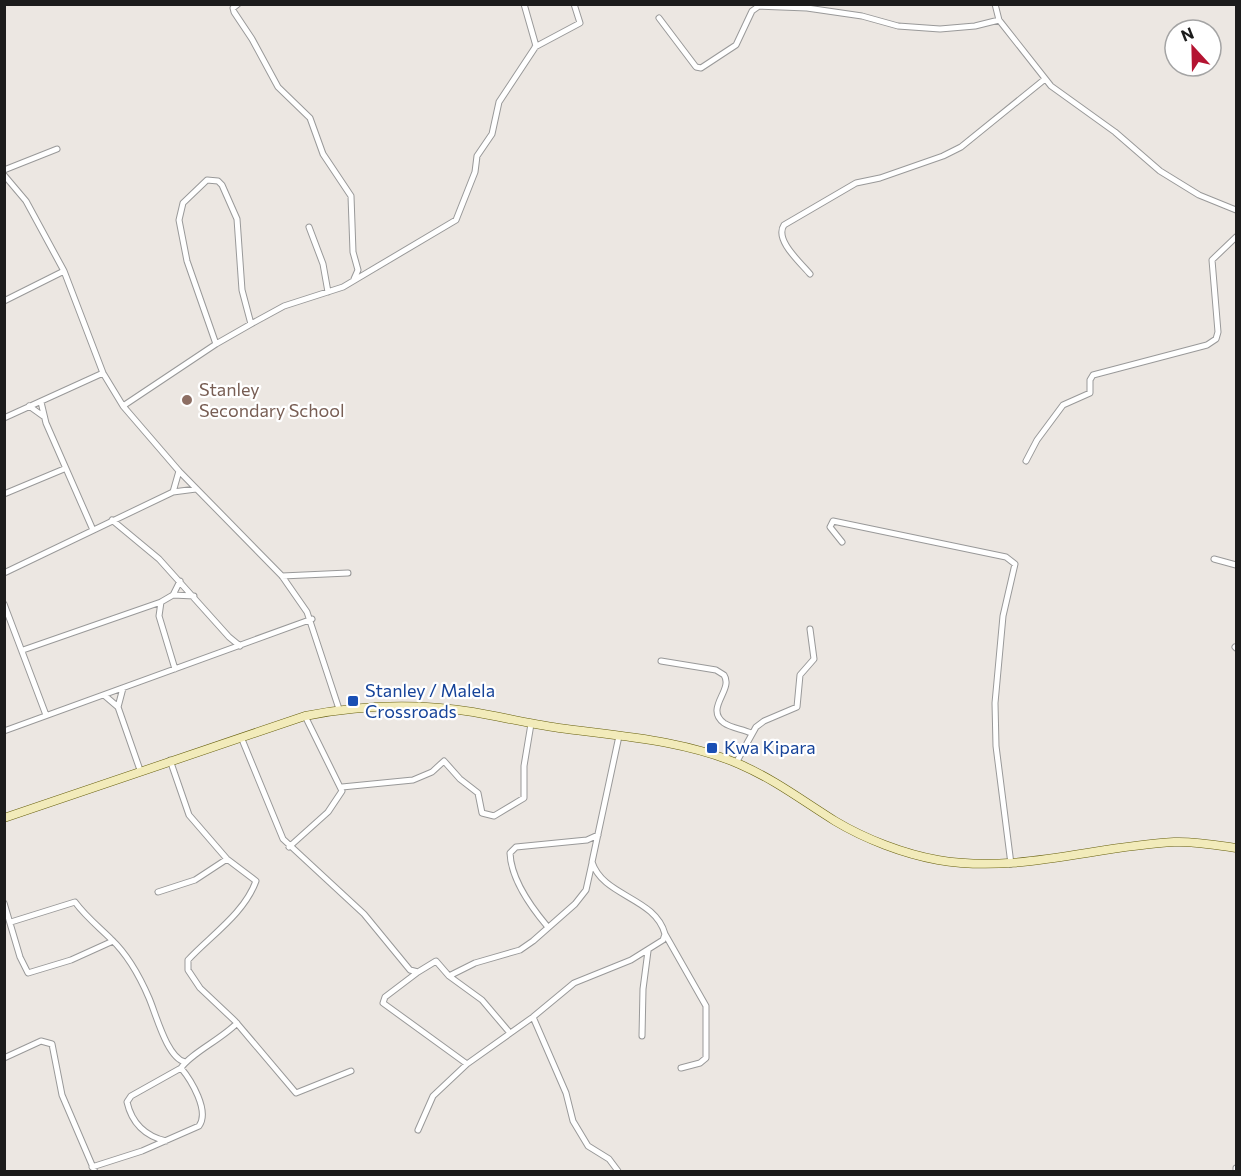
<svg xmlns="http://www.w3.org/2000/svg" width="1241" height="1176" viewBox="0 0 1241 1176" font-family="Commissioner,sans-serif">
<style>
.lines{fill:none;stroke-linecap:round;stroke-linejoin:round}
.minor-casing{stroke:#999;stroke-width:7}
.secondary-casing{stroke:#67600f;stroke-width:9}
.minor{stroke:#fff;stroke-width:5}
.secondary{stroke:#f2ebba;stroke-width:8}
.education-dot{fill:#8d6e63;stroke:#fff;stroke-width:2}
.transit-dot{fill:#1a4fb4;stroke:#fff;stroke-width:2}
.labels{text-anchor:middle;stroke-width:4.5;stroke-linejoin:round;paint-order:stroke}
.education-label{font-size:18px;fill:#785e54;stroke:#fff;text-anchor:start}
.transit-label{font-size:18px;fill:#164399;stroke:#fff;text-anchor:start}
</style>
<rect width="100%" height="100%" fill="#ece7e2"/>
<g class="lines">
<defs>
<path id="minor" d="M238,4l-5,4 1,4 18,27 26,48 32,31 13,36 28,42 2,56 5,18 -4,9
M995,4l4,16
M659,18l37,49 5,1 35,-23 16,-34 7,-5 48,2 55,8 36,10 42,3 35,-3 24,-6 52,66 64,46 45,39 39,24 37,15
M535,47l45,-24 -6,-19
M4,170l53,-21
M4,175l22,26 38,70 39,102 20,33 56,65 103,105 25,36 32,97
M309,227l14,37 5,28
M810,274c-9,-11 -36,-34 -26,-49l72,-42 24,-5 63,-22 18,-9 84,-68
M4,301l60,-30
M216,344l-29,-83 -8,-41 4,-17 24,-23 11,1 4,4 15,34 5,71 9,34
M41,402l5,21 47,107
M29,406l14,10
M123,406l93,-62 35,-20 33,-18 59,-19 113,-67 19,-48 2,-16 15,-22 7,-32 37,-56 -12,-42
M4,418l99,-45
M1026,461l11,-21 26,-35 27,-12v-13l3,-5 114,-30 9,-6 2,-7 -6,-72 24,-23
M173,492l6,-21
M4,494l60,-25
M112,520l47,39 70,78 11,9
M842,542l-12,-15 3,-6 173,36 9,7 -12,52 -8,87 1,43 15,118
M1214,559l22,6
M4,573l169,-81 23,-3
M282,576l66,-3
M173,595l21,1
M161,602l-2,14 16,53
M4,604l42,111
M1235,647l1,1
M23,650l138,-48 12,-7 7,-14
M661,661l55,9 8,5c10,15 -20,33 0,48 7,5 18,6 27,10
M123,688l-5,19 22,63
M104,695l14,12
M4,731l308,-112
M241,737l42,102 81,75 46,56 8,2 18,-11 13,15 33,24 28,33
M170,760l19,55 38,44 29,22c-12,33 -46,55 -68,79v10l12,18 35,33 61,72 55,-22
M736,763l20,-36 8,-6 33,-14 3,-32 14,-16 -4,-30
M342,787l71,-7 19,-8 12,-11 16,18 18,14 4,20 12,3 30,-18v-32l7,-42
M289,847l39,-35 14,-21 -37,-75
M158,892l37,-12 32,-21
M4,903l16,54 8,16 43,-13 42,-19
M11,922l64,-20c11,15 24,25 36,37 17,16 29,38 38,59 7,16 18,60 36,64
M547,926c-16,-19 -36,-46 -37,-73l6,-6 71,-7 11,-5
M665,934l41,72v52l-6,5 -19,5
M418,972l-33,25 -2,6 84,61 66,-47 41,-34 57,-23 32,-20 2,-6c-10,-37 -62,-37 -73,-72l27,-126
M449,976l26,-13 45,-13 13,-9 42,-37 11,-14 6,-27
M533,1017l33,76 7,28 15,25 21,13 9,12
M642,1036l1,-47 5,-38
M4,1058l37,-17 11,3 10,51 33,77
M418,1130l15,-34 34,-32
M166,1141c-21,-5 -34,-17 -39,-39l4,-6 50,-28c10,-15 41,-29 56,-45
M92,1167l50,-16 57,-25c11,-15 -8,-46 -18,-58
M1236,1172v-4"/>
<path id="secondary" d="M4,818l301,-102c56,-11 112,-13 168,-4 29,5 57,12 86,16 60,8 124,12 180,36 35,15 64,37 96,57 30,18 69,33 103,39 80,14 157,-14 236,-18 20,-1 42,3 62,6"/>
</defs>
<!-- minor casing -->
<use href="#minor" class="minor-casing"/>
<!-- secondary casing -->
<use href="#secondary" class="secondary-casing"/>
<!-- minor -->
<use href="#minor" class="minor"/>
<!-- secondary -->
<use href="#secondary" class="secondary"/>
</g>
<!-- markers -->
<circle class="education-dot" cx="187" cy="400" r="6"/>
<g class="transit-dot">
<rect x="347" y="695" width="12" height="12" rx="3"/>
<rect x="706" y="742" width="12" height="12" rx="3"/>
</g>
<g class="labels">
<!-- education labels -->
<g class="education-label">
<text x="199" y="396">Stanley<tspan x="199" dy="21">Secondary School</tspan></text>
</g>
<!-- transit labels -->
<g class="transit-label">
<text x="365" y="697">Stanley / Malela<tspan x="365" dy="21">Crossroads</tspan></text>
<text x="724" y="754">Kwa Kipara</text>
</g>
</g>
<!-- border -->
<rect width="1241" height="1176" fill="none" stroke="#1c1c1c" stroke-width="12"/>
<!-- north arrow -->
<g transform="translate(1193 48) rotate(338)"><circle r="28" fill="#ffffff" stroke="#a4a4a4" stroke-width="1.5"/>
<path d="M0-4.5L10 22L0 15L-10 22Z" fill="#b41331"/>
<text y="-9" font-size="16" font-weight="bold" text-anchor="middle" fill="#1c1c1c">N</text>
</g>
</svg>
